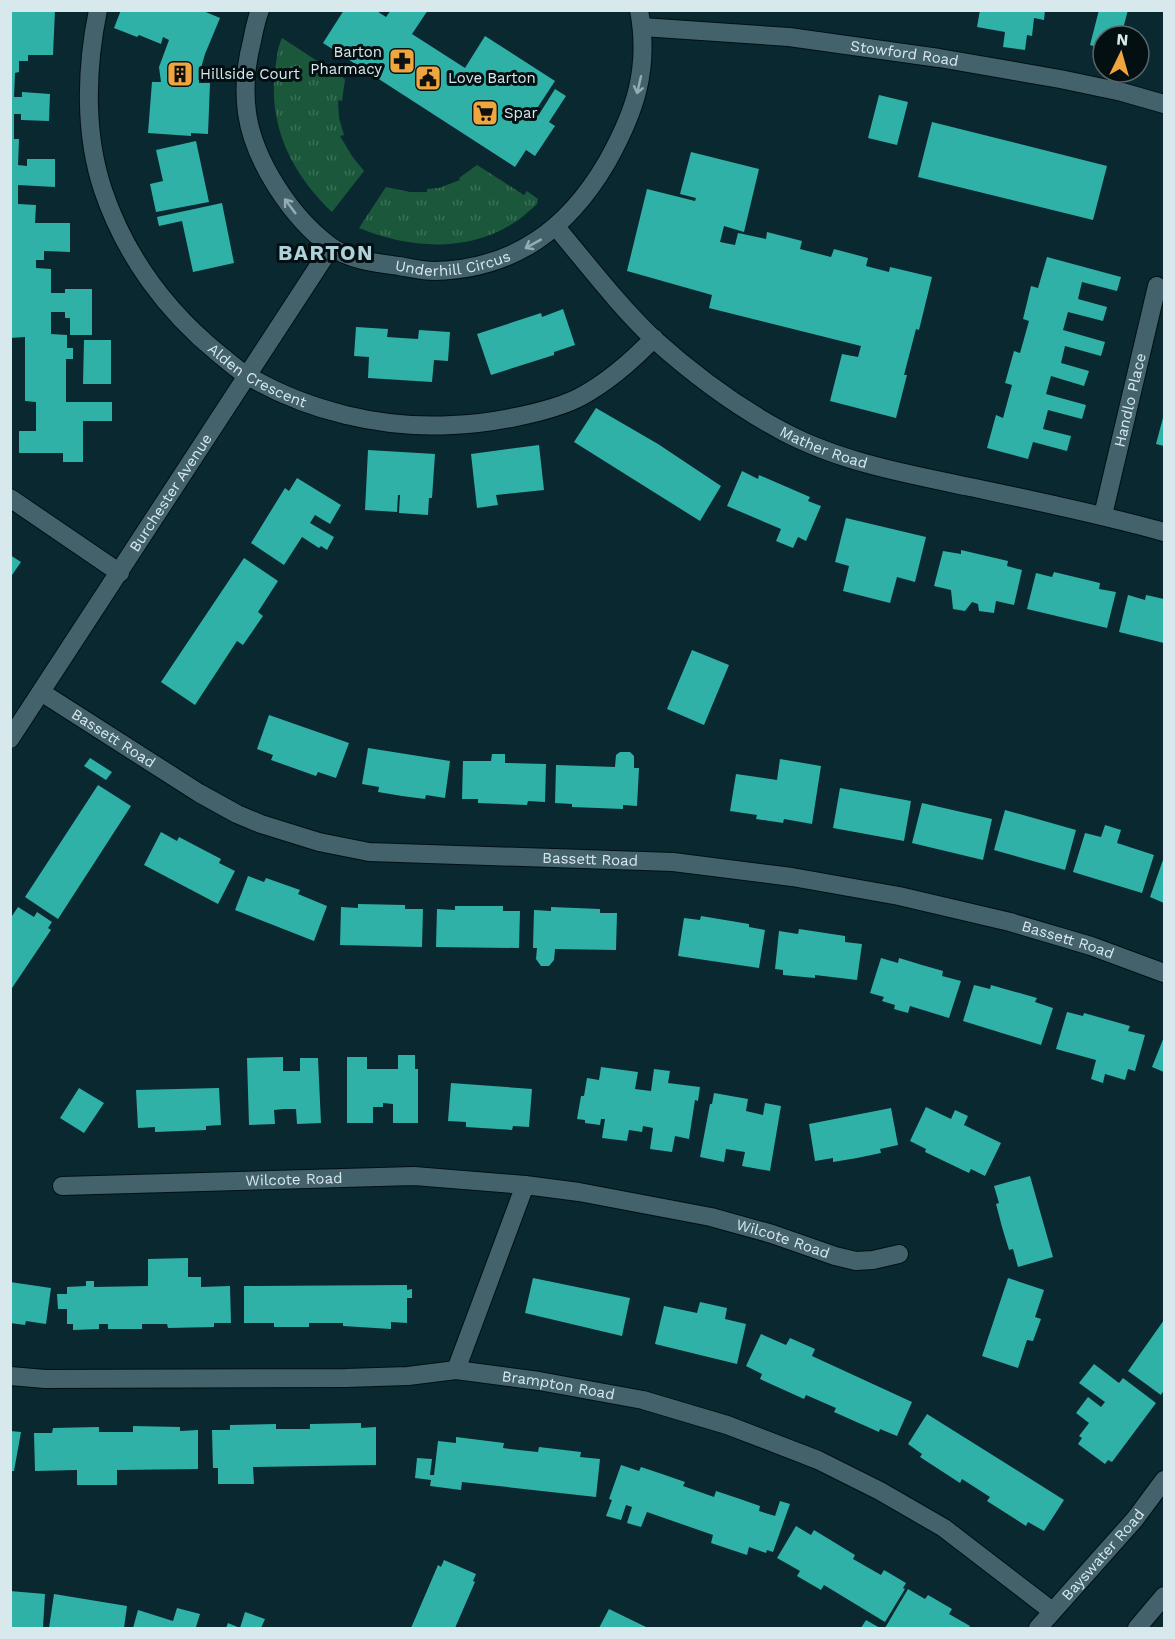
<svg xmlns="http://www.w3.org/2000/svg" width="1175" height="1639" viewBox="0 0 1175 1639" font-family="'Work Sans',sans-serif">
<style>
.grass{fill:url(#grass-tufts)}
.building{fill:#30b1a8}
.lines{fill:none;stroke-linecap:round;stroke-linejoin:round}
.street-casing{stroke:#001015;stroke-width:20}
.secondary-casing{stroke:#001015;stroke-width:20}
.street{stroke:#44626b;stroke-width:18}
.secondary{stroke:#44626b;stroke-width:18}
.oneway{stroke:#95acb3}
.labels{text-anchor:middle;stroke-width:6;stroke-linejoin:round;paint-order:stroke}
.poi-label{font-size:15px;fill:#d8e9ee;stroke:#040f12;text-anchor:start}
.street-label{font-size:15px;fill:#d8e9ee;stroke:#040f12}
.district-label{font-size:21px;font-weight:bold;letter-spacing:1.5px;fill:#afd1da;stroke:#040f12}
</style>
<defs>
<pattern id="grass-tufts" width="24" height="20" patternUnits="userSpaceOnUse" patternTransform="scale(1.5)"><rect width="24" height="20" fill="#1b573a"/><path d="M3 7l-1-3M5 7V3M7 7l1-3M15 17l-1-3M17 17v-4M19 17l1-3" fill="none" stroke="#3b6f57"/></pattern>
</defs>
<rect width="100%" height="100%" fill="#0a2830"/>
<!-- grass -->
<path class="grass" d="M282,38l63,41 -3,22 -4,-1 1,18 5,17 -4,1 12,20 12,15 -32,41c-40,-38 -64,-86 -57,-142 2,-11 2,-21 7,-32z
M477,165l47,30 3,-4 11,8 -1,5c-8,7 -16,15 -25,20 -47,29 -105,24 -153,4l27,-41 24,5h17v-3l12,-1 21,-8 -1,-2z"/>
<!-- building -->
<path class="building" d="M10,10h45l-2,45h-25v6h-9v11l-4,1 -1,24h8v-5l28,2 -1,27 -28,-1v-6h-7v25h5l-1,26 9,1v-7h28v28l-37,-2v19l18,1 -1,18h35v29l-26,-1v9h-8v8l15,1v24h14v-4h27v46h-22v-17h-5v-6h-14v22l16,1v13h6v11h-7v43h46v19h-29v41h-20v-9h-44v-22h17v-29l-11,-1v-64l-15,1z
M121,10h80l19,8 -15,36 -6,21v8h11l-2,51 -17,-1v3l-43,-3 4,-51h9l-2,-15 10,-27 -6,-3 -2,7 -22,-9 -2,2 -23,-9z
M344,10h31l11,7 5,-7h37l-16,24 53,34 20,-32 70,45 -21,32 4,3 17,-27 11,7 -17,26 6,4 -20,30 -9,-6 -11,17 -192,-124z
M980,10h65l-1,10 -10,-2 -2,18 -5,-1 -2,15 -22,-3 2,-15 -28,-5z
M1099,10h29l-7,26h-18v13l-13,-4z
M879,95l29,7 -11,43 -29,-7z
M932,122l175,44 -14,54 -175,-43z
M196,141l13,61 -53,10 -6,-28 13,-3 -7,-31z
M691,152l68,17 -15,63 -20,-6 -4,16 15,3 3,-12 28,6 1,-7 35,9 -2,8 31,8 3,-8 34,9 -2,8 23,6 1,-5 42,10 -13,53 -3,-1 -12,46h3l-11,43 -66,-17 12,-47 16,3 3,-11 -152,-38 3,-13 -85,-24 20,-82 48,12 1,-3 -16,-4z
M222,203l12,60 -41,9 -11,-51 -23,5 -2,-9z
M1047,257l74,20 -4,14 -35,-9 -4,17 29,8 -4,14 -35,-9 -5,18 42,12 -4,14 -36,-10 -4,17 28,8 -5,15 -33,-10 -5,18 40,11 -4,14 -34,-9 -5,19 28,7 -4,15 -34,-9 -5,17 -41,-11 9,-33 7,3 9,-33 -7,-2 9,-32 6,2 9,-32 -6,-2 8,-33 7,2z
M563,309l12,36 -21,7v3l-63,20 -14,-41 64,-21 1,4z
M356,327l32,2 -1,8 15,1 16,1 1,-9 31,2 -2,29 -14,-1 -2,22 -64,-4 1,-21 -15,-1z
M84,340h27v44h-28z
M596,408l62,36 63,42 -21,35 -126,-79z
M1164,414v32l-8,-2z
M539,445l5,45 -48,5 2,10 -21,3 -6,-54z
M368,450l67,4 -3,44h-3l-1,17 -29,-2 1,-18h-2l-1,17 -32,-2z
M742,471l16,8 1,-4 51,22 -2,4 13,5 -15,35 -8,-4 -5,11 -17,-7 5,-12 -54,-23z
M297,478l44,27 -11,19 -15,-9 -5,8 24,14 -7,13 -6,-4 -2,2 -17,-11 -18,28 -33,-22 34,-55 4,3z
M846,518l80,19 -11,45 -18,-5 -7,26 -47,-12 6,-25 -14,-4z
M961,550l47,11 -1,5 15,4 -8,35 -18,-4 -2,12 -15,-2 -1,-7 -6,-2 -7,9 -12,-2 -2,-19 -17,-4 9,-35 18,3z
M10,555l11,7 -11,16z
M244,558l34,23 -20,31 5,4 -20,29 -6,-4 -42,64 -34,-23z
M1054,572l46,11 -1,6 17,3 -9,36 -80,-19 9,-36 16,4z
M1128,595l17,5 1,-5 18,4v44l-45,-11z
M692,650l37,15 -25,60 -37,-16z
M269,715l80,28 -13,35 -18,-6 -2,4 -45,-16 2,-5 -16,-6z
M368,748l82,13 -5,37 -19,-3 -1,4 -23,-3 -24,-4 1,-5 -17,-3z
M620,752h10l4,4v12h5l-2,38 -14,-1v4l-51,-2v-3l-17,-1 1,-38 59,2 1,-12z
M492,754h13v9l41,1 -1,38 -17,-1 -1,4 -49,-2v-4h-16l1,-38h28z
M90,758l22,14 -6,8 -22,-14z
M780,759l41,7 -9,58 -28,-5 -1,4 -13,-2 -14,-2 1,-4 -27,-4 6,-37 41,6z
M98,785l33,21 -73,113 -33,-22z
M840,788l71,13 -7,40 -71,-13z
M922,803l70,16 -9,41 -71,-17z
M1005,810l71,20 -11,40 -71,-20z
M1105,825l16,5 -4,13 37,12 -12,38 -69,-21 12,-39 16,4z
M161,832l16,9 2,-4 42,22 -2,4 16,8 -17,33 -74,-39z
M1164,857v46l-14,-6z
M248,876l16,6 2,-4 34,12 -2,4 29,12 -13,35 -79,-31z
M358,904l47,1v4h18l-1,38 -82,-2 1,-38 17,1z
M455,906h48v5h17l-1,37 -83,-1 1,-38 18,1z
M18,907l16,10 3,-5 15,10 -4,6 3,2 -41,61v-72z
M551,907l49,2v4h17l-1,37 -61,-1 -1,11 -5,6h-8l-5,-7 1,-11h-4l1,-38 17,1z
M701,916l48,8v3l16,3 -6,38 -81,-12 6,-38 16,2z
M799,929l46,7v6l17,2 -5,36 -42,-5v3l-32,-3v-5l-8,-1 4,-38 19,3z
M881,958l17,5 1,-5 23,7 21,6 -1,5 19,5 -12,37 -39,-12 -2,7 -14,-4 1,-4 -13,-4 2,-4 -14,-4z
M974,985l16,4 1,-4 46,13 -2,4 18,6 -12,37 -78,-24z
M1067,1012l16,4 1,-3 46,13 -2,5 17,4 -10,36 -7,-2 -3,11 -20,-6 -2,9 -12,-4 5,-19 -40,-11z
M1164,1037v35l-12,-5z
M398,1055h17v14h3v54h-25v-19l-10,-1v4h-10v16h-26v-66h20v12h31z
M283,1057v14h17v-13h18l3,65 -24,1 -1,-15h-12l-10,1 1,14 -26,1 -2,-67z
M601,1067l37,5 -3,17 16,2 3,-22 16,2 -2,12 32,4 -2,14 -3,-1 -6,39 -14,-3 -3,16 -22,-3 3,-21 -10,-2 -1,6 -13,-2 -2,11 -25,-3 3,-19h-4l-1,6 -15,-2v-3l-8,-1 4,-23h3l3,-18 12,2z
M451,1083l81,6 -3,38 -16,-1 -1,4 -46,-3v-5l-18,-1z
M79,1088l25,15 -20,30 -24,-15z
M219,1088l2,37 -15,1v4l-51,2v-5l-17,1 -2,-38z
M714,1093l34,6 -2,12 17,4 2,-12 16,3 -11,65 -28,-5 3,-14 -19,-3 -2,13 -24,-5 10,-53h2z
M926,1107l25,12 4,-9 13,6 -4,9 37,18 -16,33 -14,-7 -2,4 -44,-21 1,-3 -16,-8z
M891,1108l7,37 -18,4 1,4 -24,5 -24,4v-4l-18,3 -6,-37z
M1030,1176l23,81 -35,10 -5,-18 -4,1 -7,-23 -6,-23 3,-1 -5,-17z
M188,1258v19h13v10l29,-1 1,37h-17v4l-46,1 -1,-4h-25v5h-34v-5h-9v5l-26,1v-6h-6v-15h-9l-1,-15h10v-7l19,-1v-5h8v6l54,-1v-27z
M533,1278l97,20 -8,38 -97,-23z
M1008,1278l36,12 -9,27 6,2 -8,22 -6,-1 -9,28 -36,-12z
M10,1282l41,6 -5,36 -20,-3 -1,4 -15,-2z
M407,1285v5l5,-1v9h-5v25l-16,-1v7l-48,-3v-3h-34v4h-35v-4h-30v-37z
M700,1302l27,6 -2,11 21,5 -9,40 -82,-20 9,-38 33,7z
M1164,1320v70l-3,5 -33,-24z
M761,1334l25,11 4,-7 25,11 -3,7 100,46 -15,34 -17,-7 -1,3 -45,-20 2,-4 -30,-13 -2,4 -44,-20 2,-5 -16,-8z
M1094,1364l25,19 4,-5 33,25 -44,59 -4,-2 -3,4 -27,-20 4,-6 -3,-2 10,-13 -13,-10 12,-16 13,10 4,-5 -26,-19z
M927,1414l137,86 -20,31 -16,-9 -2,4 -39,-25 3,-4 -28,-18 -2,4 -40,-26 2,-3 -14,-10z
M361,1423v5l15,-1v38l-123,2 1,17h-36v-16h-5l-1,-38h18v-5l46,-1v5h34v-5z
M133,1426l47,1v4l18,-1v39l-81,1v15h-40v-15l-42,1 -1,-38h18l1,-5 46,-1v5h34z
M10,1431l11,1 -7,39h-4z
M456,1437l48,6 -1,5 16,2 19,2 1,-5 42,5 -1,5 20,2 -4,38 -134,-15 -1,8 -31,-4 1,-6 -16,-2 2,-20 15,1 -2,16h4l4,-34 18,2z
M621,1465l18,6 2,-4 21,7 23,8 -2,4 31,11 2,-6 24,8 20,7 -1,5 16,5 5,-15 10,3 -17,48 -6,-2 -1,3 -17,-6 -2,8 -36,-12 2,-8 -66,-23 -6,15 -14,-4 5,-16 -6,-2 -5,15 -15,-4 6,-16 -3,-1z
M796,1526l15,9 3,-5 41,25 -2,4 28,16 3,-5 22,13 -3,5 2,1 -20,33 -61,-37 -3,5 -24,-14 3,-5 -23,-13z
M444,1560l32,14 -3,7 2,1 -20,46h-44l27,-63 3,2z
M908,1589l17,10 3,-4 19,11 5,3 -3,5 21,12 -1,2h-84z
M10,1591l35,3 -2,34h-33z
M54,1594l73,12 -3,22h-75z
M177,1608l23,6 -4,13 4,1h-67l5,-18 35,11z
M609,1609l39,19h-49z
M245,1612l20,7 -4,9h-35l2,-5 12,5z
M866,1620l14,8h-19z"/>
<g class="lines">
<defs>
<g id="street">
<path id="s1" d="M98,10c-12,58 -14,123 5,180 22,65 63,121 116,164 9,7 18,16 29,22 60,35 134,53 204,49 35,-1 97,-12 128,-28 28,-15 52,-36 74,-59"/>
<path id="s2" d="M556,227c32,38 63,79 99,113 39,35 82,67 129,92 57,30 123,42 186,55 66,14 130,27 194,45"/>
<path d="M10,498l110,75"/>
<path id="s3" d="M1103,515l54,-229"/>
<path id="s4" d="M41,692l158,101 38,21 24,10 58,18 50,10 304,10 119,15 107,19 111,26 81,24 73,27"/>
<path id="s5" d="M525,1185l54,7 132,25 61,17 63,22 21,5 17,-1 26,-6"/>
<path id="s6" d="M62,1186l352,-10 111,9 -69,185"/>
<path id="s7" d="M10,1376l35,3 301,-1 62,-2 48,-6 83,11 104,19 84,25 91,35 62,31 64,37 108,83"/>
<path id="s8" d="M1038,1628l97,-109 29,-39"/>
</g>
<g id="secondary">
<path id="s9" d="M260,10c-4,10 -6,21 -8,31 -6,23 -8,49 -5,72 7,48 44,104 83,133 19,14 46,17 69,20 12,2 24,5 36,5 79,-2 133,-42 172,-109 28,-50 43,-93 32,-152"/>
<path id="s10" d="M642,27l147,10 150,21 121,21 62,13 42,12"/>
<path id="s11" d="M10,739l321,-492"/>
<path d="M1137,1628l27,-32"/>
</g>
</defs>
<!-- street casing -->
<use href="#street" class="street-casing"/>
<!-- secondary casing -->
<use href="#secondary" class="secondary-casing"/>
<!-- street -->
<use href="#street" class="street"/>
<!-- secondary -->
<use href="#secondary" class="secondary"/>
</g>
<!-- one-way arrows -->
<defs><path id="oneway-shaft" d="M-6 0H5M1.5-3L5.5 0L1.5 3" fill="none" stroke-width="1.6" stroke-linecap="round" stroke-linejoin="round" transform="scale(1.5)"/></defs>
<g class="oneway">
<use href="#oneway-shaft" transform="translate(639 85) rotate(103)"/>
<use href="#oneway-shaft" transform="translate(290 206) rotate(-127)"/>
<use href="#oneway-shaft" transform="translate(533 244) rotate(151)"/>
</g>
<!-- icons -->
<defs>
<symbol id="pharmacy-square" viewBox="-11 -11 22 22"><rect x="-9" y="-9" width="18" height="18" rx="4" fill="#f0a63f" stroke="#040f12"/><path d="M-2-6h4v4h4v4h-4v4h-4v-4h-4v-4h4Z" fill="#111"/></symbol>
<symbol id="building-square" viewBox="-11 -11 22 22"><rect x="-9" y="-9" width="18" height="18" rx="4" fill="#f0a63f" stroke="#040f12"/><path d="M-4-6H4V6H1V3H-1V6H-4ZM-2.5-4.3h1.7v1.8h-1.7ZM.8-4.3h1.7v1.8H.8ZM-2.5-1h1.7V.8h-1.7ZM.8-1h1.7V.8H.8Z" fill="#111"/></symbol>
<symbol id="civic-square" viewBox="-11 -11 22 22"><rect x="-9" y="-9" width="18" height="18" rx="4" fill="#f0a63f" stroke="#040f12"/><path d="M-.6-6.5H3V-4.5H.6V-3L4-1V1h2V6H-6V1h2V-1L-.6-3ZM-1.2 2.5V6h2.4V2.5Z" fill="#111"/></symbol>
<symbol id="supermarket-square" viewBox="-11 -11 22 22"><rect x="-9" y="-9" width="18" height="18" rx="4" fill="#f0a63f" stroke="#040f12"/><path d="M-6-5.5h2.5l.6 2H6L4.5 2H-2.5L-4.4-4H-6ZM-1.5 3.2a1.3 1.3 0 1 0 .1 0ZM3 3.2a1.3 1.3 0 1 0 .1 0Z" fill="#111"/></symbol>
</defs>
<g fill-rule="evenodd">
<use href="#pharmacy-square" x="387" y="46" width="30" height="30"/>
<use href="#building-square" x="165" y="59" width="30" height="30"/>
<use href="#civic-square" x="413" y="63" width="30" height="30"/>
<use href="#supermarket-square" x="470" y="98" width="30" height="30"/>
</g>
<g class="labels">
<!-- poi labels -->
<g class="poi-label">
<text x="382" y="57" text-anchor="end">Barton<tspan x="382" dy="17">Pharmacy</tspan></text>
<text x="200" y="79">Hillside Court</text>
<text x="448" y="83">Love Barton</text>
<text x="504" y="118">Spar</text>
</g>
<!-- street labels -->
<g class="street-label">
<text dy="5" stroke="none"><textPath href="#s10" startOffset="264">Stowford Road</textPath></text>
<text dy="5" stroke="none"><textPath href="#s9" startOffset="392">Underhill Circus</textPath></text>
<text dy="5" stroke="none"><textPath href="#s1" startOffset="430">Alden Crescent</textPath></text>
<text dy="5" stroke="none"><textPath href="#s3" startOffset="118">Handlo Place</textPath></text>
<text dy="5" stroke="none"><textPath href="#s2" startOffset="352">Mather Road</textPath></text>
<text dy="5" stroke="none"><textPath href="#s11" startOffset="294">Burchester Avenue</textPath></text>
<text dy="5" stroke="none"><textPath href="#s4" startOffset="86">Bassett Road</textPath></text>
<text dy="5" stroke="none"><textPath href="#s4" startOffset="590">Bassett Road</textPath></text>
<text dy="5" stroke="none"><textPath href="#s4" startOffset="1076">Bassett Road</textPath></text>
<text dy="5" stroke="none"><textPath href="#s6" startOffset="232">Wilcote Road</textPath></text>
<text dy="5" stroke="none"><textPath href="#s5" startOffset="264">Wilcote Road</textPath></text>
<text dy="5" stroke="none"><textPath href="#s7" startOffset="550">Brampton Road</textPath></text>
<text dy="5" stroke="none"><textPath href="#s8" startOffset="98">Bayswater Road</textPath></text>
</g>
<!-- district labels -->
<g class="district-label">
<text x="326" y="260">BARTON</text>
</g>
</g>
<!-- border -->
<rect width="1175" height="1639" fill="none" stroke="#d8e9ee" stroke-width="24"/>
<!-- north arrow -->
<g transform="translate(1121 54) rotate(5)"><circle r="28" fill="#040f12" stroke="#59666a" stroke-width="1.5"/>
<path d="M0-4.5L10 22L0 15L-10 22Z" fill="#f0a63f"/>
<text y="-9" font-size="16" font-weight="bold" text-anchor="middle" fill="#d8e9ee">N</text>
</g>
</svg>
